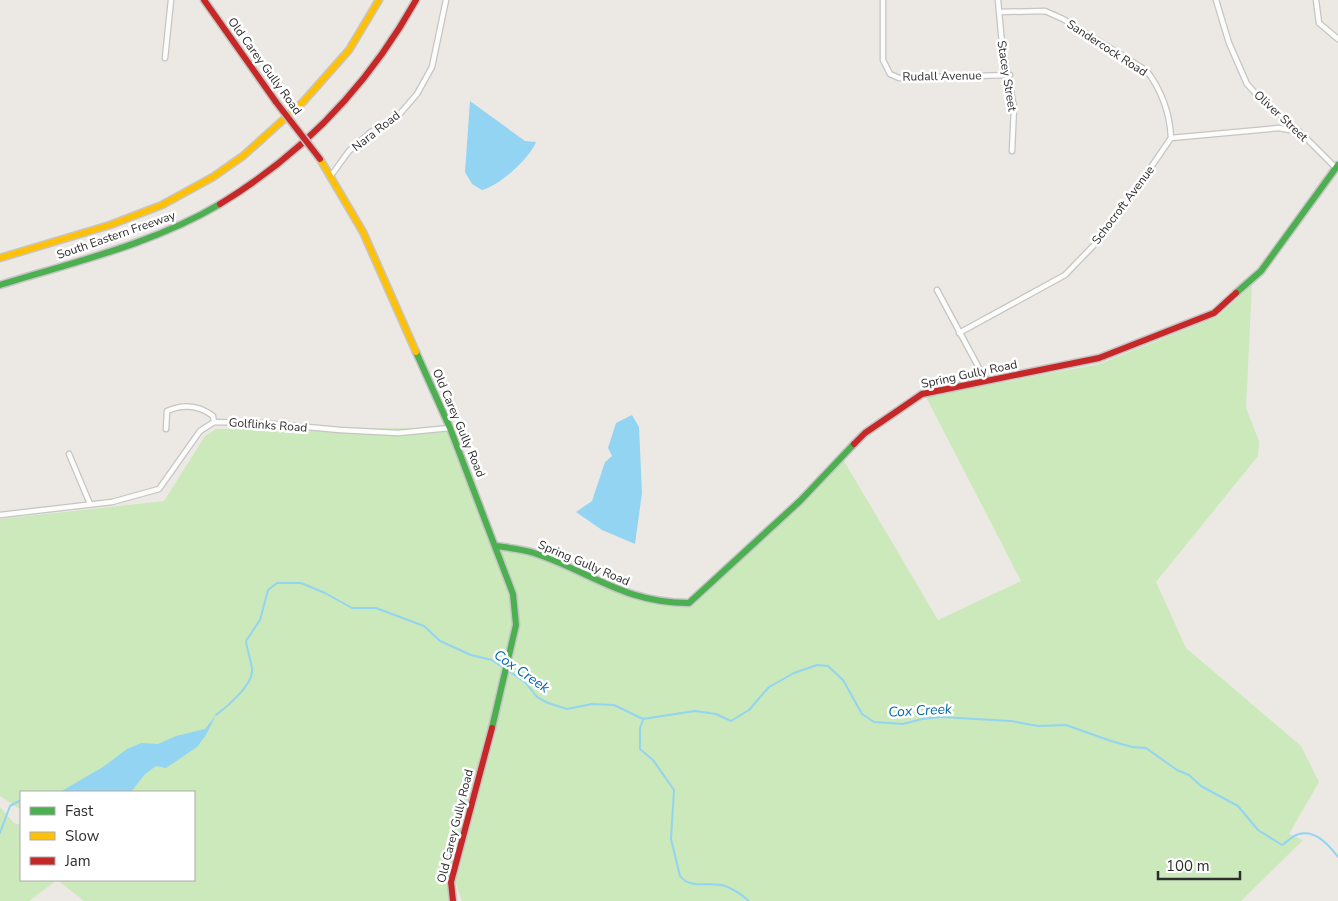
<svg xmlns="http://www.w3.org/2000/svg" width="1338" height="901" viewBox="0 0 1338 901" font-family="'Nunito Sans',sans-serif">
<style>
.green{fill:#cbe9bb}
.water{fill:#93d4f2}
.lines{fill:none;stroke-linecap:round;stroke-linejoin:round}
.stream{stroke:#93d4f2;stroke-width:2}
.street-casing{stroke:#c6c5c5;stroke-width:7}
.fast-casing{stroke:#c6c5c5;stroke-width:9}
.slow-casing{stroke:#c6c5c5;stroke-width:9}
.jam-casing{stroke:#c6c5c5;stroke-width:9}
.street{stroke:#fcfcfb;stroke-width:4.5}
.fast{stroke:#4caf50;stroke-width:6}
.slow{stroke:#ffc107;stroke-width:6}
.jam{stroke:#c62828;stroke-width:6}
.jam-bridge-casing{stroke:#c6c5c5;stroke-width:9;stroke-linecap:butt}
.jam-bridge{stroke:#c62828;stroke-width:6}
.labels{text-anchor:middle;stroke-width:5;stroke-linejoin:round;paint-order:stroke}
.street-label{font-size:12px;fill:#2e2e2e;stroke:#fff}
.water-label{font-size:14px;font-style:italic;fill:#0369ac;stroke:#fff}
</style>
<rect width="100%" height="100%" fill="#ece9e4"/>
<!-- green -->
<path class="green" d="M1252,285l-6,123 13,33 -1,15 -102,126 30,66 115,98 18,36 -30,52 14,6 -62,61h-779l-8,-23 -3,4 2,19h-369l-27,-21 -28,21h-29v-94l14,16 7,2v55l170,1 3,-1v-88h-173v18l-21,-14v-277l164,-18 41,-65 11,-7 234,-1 46,117 39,8 107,46 47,4 111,-102 41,-45 97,164 83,-39 -95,-184 173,-33 118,-47z"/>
<!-- water -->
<path class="water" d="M470,101l55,40 11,1c-6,16 -37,44 -54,48l-10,-6 -7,-12z
M632,415l7,12 3,66 -7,51 -33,-14 -26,-18 16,-11 13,-39 7,-6 -4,-8 8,-25z
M216,715l-10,20 -9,12 -31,21 -10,-2 -11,8 -14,18h-71l43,-25 24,-18 14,-6 17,1 18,-8 29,-7z"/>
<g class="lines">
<!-- stream -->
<path class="stream" d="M216,715c11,-8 38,-31 36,-46 -1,-9 -5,-19 -6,-28l14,-21 8,-30 9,-7h24l24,10 27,15h24l48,18 16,15 31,14 21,5 33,22 12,15 11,6 19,6 25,-5 22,1 29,14 52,-8 21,3 15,7 18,-11 20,-23 25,-14 23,-8 11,1 15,14 19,34 12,8 29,2 19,-5 19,-2 70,4 27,5 28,-1 45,16 21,6 14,1 31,22 12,5 12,11 37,20 20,24 24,15c5,-3 11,-10 17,-11 17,-5 31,12 39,23
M643,720l-3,8v21l13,11 21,30 -3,49 9,37c10,14 32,5 45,10 9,3 17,9 24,15
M0,833l10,-27 11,-6"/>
<defs>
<path id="street" d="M883,0v60l7,14 9,4 111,-3
M998,0l4,44 12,63 -2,44
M1216,0l13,43 18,41 12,13 41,35 36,36
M1316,0l3,23 19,16
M999,12l46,-1 18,8 84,52c14,19 23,43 24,67
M165,58l6,-58
M330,177l19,-26 22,-19 27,-16 19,-22 15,-27 14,-67
M937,290l49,91
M959,333l106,-58 30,-31 28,-36 48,-70 108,-10 21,4
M166,429l1,-18c16,-7 32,-6 46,5l1,6
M69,454l21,50
M0,515l112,-13 47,-13 41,-58 14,-9 50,1 76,7 58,3 52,-5"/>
<path id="fast" d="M0,285c74,-23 153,-41 220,-81
M1236,293l25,-22 77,-106
M416,352l34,76 63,166 3,31 -24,103
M496,546c13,2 26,3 38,7 57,19 90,50 155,50l111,-102 54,-57"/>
<path id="slow" d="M320,159l43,73 53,120
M0,258l110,-33 52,-20 51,-28 30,-21 60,-54 46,-52 30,-50"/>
<path id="jam" d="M204,0l72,102
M220,204c84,-51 148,-118 196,-204
M854,444l11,-11 57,-39 177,-36 115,-45 22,-20
M453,901l-2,-19 41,-154"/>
</defs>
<!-- street casing -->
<use href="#street" class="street-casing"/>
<!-- fast casing -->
<use href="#fast" class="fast-casing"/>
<!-- slow casing -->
<use href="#slow" class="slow-casing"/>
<!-- jam casing -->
<use href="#jam" class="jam-casing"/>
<!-- street -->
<use href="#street" class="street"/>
<!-- fast -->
<use href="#fast" class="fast"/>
<!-- slow -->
<use href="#slow" class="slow"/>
<!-- jam -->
<use href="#jam" class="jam"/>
<defs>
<path id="jam-bridge" d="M276,102l44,57"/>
</defs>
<!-- jam-bridge casing -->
<use href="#jam-bridge" class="jam-bridge-casing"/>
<!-- jam-bridge -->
<use href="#jam-bridge" class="jam-bridge"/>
</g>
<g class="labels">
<!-- street labels -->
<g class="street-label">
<text transform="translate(1107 48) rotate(33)" y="4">Sandercock Road</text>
<text transform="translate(265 66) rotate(54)" y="4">Old Carey Gully Road</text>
<text transform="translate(942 76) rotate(-1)" y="4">Rudall Avenue</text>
<text transform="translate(1007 76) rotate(81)" y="4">Stacey Street</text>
<text transform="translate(1281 116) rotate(43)" y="4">Oliver Street</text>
<text transform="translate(376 131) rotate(-38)" y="4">Nara Road</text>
<text transform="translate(1123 205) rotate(-53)" y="4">Schocroft Avenue</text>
<text transform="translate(116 235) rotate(-19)" y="4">South Eastern Freeway</text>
<text transform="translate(969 374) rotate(-12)" y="4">Spring Gully Road</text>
<text transform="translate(459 423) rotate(67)" y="4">Old Carey Gully Road</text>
<text transform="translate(268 425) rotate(4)" y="4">Golflinks Road</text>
<text transform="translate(584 563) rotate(23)" y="4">Spring Gully Road</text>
<text transform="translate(455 826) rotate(-76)" y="4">Old Carey Gully Road</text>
</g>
<!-- water labels -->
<g class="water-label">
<text transform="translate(522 671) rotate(35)" y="5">Cox Creek</text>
<text transform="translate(920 710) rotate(-3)" y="5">Cox Creek</text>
</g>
</g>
<!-- legend -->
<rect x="20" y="791" width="175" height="90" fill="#ffffff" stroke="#ababab"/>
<rect x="30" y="807" width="25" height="8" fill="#4caf50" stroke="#ababab"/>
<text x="65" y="816" font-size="15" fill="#2e2e2e">Fast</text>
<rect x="30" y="832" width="25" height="8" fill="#ffc107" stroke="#ababab"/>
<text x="65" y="841" font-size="15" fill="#2e2e2e">Slow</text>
<rect x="30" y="857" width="25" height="8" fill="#c62828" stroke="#ababab"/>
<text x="65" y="866" font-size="15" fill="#2e2e2e">Jam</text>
<!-- scale -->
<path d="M1158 871v8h82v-8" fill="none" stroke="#2e2e2e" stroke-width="2.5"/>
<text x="1166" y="871" font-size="15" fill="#2e2e2e" stroke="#ffffff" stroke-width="4" paint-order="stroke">100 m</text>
</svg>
